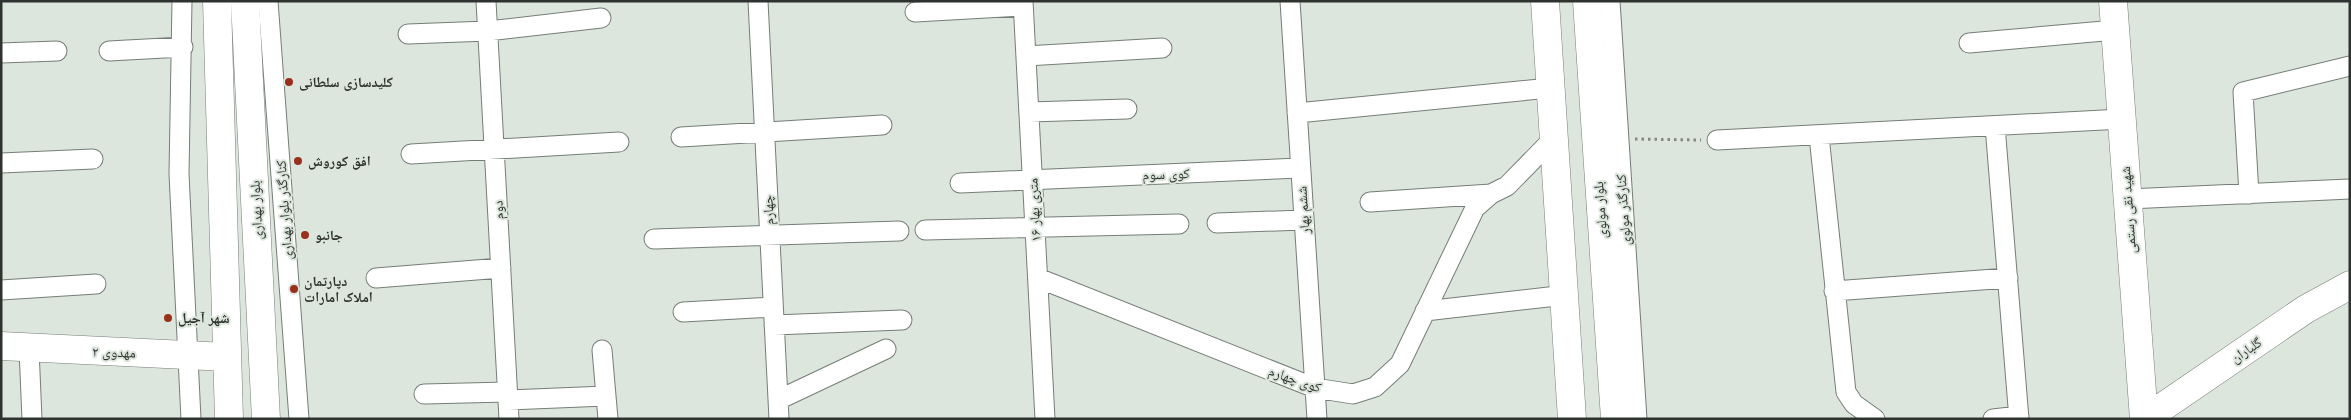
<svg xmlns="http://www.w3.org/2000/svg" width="2351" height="420" viewBox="0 0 2351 420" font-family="Mulish,'Noto Naskh Arabic',sans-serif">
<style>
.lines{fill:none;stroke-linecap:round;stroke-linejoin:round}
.street-casing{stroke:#757e76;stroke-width:21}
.secondary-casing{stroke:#757e76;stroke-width:29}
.path{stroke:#818882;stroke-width:3;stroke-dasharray:2.5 4;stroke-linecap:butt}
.street{stroke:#fff;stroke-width:19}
.secondary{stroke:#fff;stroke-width:28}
.poi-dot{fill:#99301c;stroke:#dce6dd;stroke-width:2}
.labels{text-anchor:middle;stroke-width:4;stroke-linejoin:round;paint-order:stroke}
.poi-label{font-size:14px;font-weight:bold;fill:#2f332f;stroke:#dce6dd;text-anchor:start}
.street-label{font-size:14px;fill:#2f332f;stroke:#dce6dd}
</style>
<rect width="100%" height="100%" fill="#dce6dd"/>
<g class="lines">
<defs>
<path id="street" d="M182,1l-3,173 12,245
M268,1l31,418
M486,1l23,418
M758,1l21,418
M1023,1l22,418
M1290,1l27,418
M1610,1l27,418
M915,12l108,-6
M408,34l80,-3 113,-13
M1969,43l146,-13
M109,51l74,-4
M1,53l56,-2
M1026,56l136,-8
M1029,112l98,-3
M1297,113l253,-25
M1995,126l24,293
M1819,136l27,256 8,12 21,15
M681,137l201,-12
M1717,140l405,-21
M411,154l208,-12
M1,163l92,-4
M960,183l340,-15
M2249,194l-6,-102 107,-26
M2128,199l222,-10
M1370,202l121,-8
M1217,223l86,-3
M925,230l254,-6
M654,239l245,-8
M376,278l125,-10
M1038,278l277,110 38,6 22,-7 25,-23 75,-156 16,-14 16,-8 47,-48
M1,290l95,-6
M1834,291l174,-13
M1425,311l141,-16
M683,312l90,-5
M774,325l128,-5
M29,349l3,70
M602,350l6,69
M424,394l83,-2
M508,400l98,-4
M778,400l108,-51
M1993,419l26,-3"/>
<path id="secondary" d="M217,1l12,418
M245,1l21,418
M1545,1l27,418
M1587,1l28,418
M2113,1l31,418
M1,346l226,11
M2145,419l161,-110 44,-24"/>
</defs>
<!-- street casing -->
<use href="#street" class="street-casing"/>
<!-- secondary casing -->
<use href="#secondary" class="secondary-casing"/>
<!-- path -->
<path class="path" d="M1635,139l66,1"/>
<!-- street -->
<use href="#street" class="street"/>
<!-- secondary -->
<use href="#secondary" class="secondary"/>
</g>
<!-- markers -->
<g class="poi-dot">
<circle cx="289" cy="82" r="5"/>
<circle cx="298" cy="161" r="5"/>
<circle cx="305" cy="235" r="5"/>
<circle cx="294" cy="289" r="5"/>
<circle cx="168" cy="318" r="5"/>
</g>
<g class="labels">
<!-- poi labels -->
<g class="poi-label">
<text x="299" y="87">کلیدسازی سلطانی</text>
<text x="308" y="166">افق کوروش</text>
<text x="315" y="240">جانبو</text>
<text x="304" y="286">دپارتمان<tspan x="304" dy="16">املاک امارات</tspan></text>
<text x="178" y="323">شهر آجیل</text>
</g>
<!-- street labels -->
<g class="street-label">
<text transform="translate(1166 174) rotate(-2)" y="5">کوی سوم</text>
<text transform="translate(256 210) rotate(-93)" y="5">بلوار بهداری</text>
<text transform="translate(284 210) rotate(-94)" y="5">کنارگذر بلوار بهداری</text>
<text transform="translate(498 210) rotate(-93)" y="5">دوم</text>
<text transform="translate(768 210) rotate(-93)" y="5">چهارم</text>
<text transform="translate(1034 210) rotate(-93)" y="5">۱۶ متری بهار</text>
<text transform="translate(1303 210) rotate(-94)" y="5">ششم بهار</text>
<text transform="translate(1600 210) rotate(-94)" y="5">بلوار مولوی</text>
<text transform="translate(1623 210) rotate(-94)" y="5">کنارگذر مولوی</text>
<text transform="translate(2128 210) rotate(-94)" y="5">شهید نقی رستمی</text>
<text transform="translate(2246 350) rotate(-34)" y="5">گلباران</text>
<text transform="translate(114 352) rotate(2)" y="5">مهدوی ۲</text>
<text transform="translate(1295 379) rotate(19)" y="5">کوی چهارم</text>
</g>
</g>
<!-- border -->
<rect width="2351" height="420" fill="none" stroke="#2f332f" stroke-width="5"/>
</svg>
